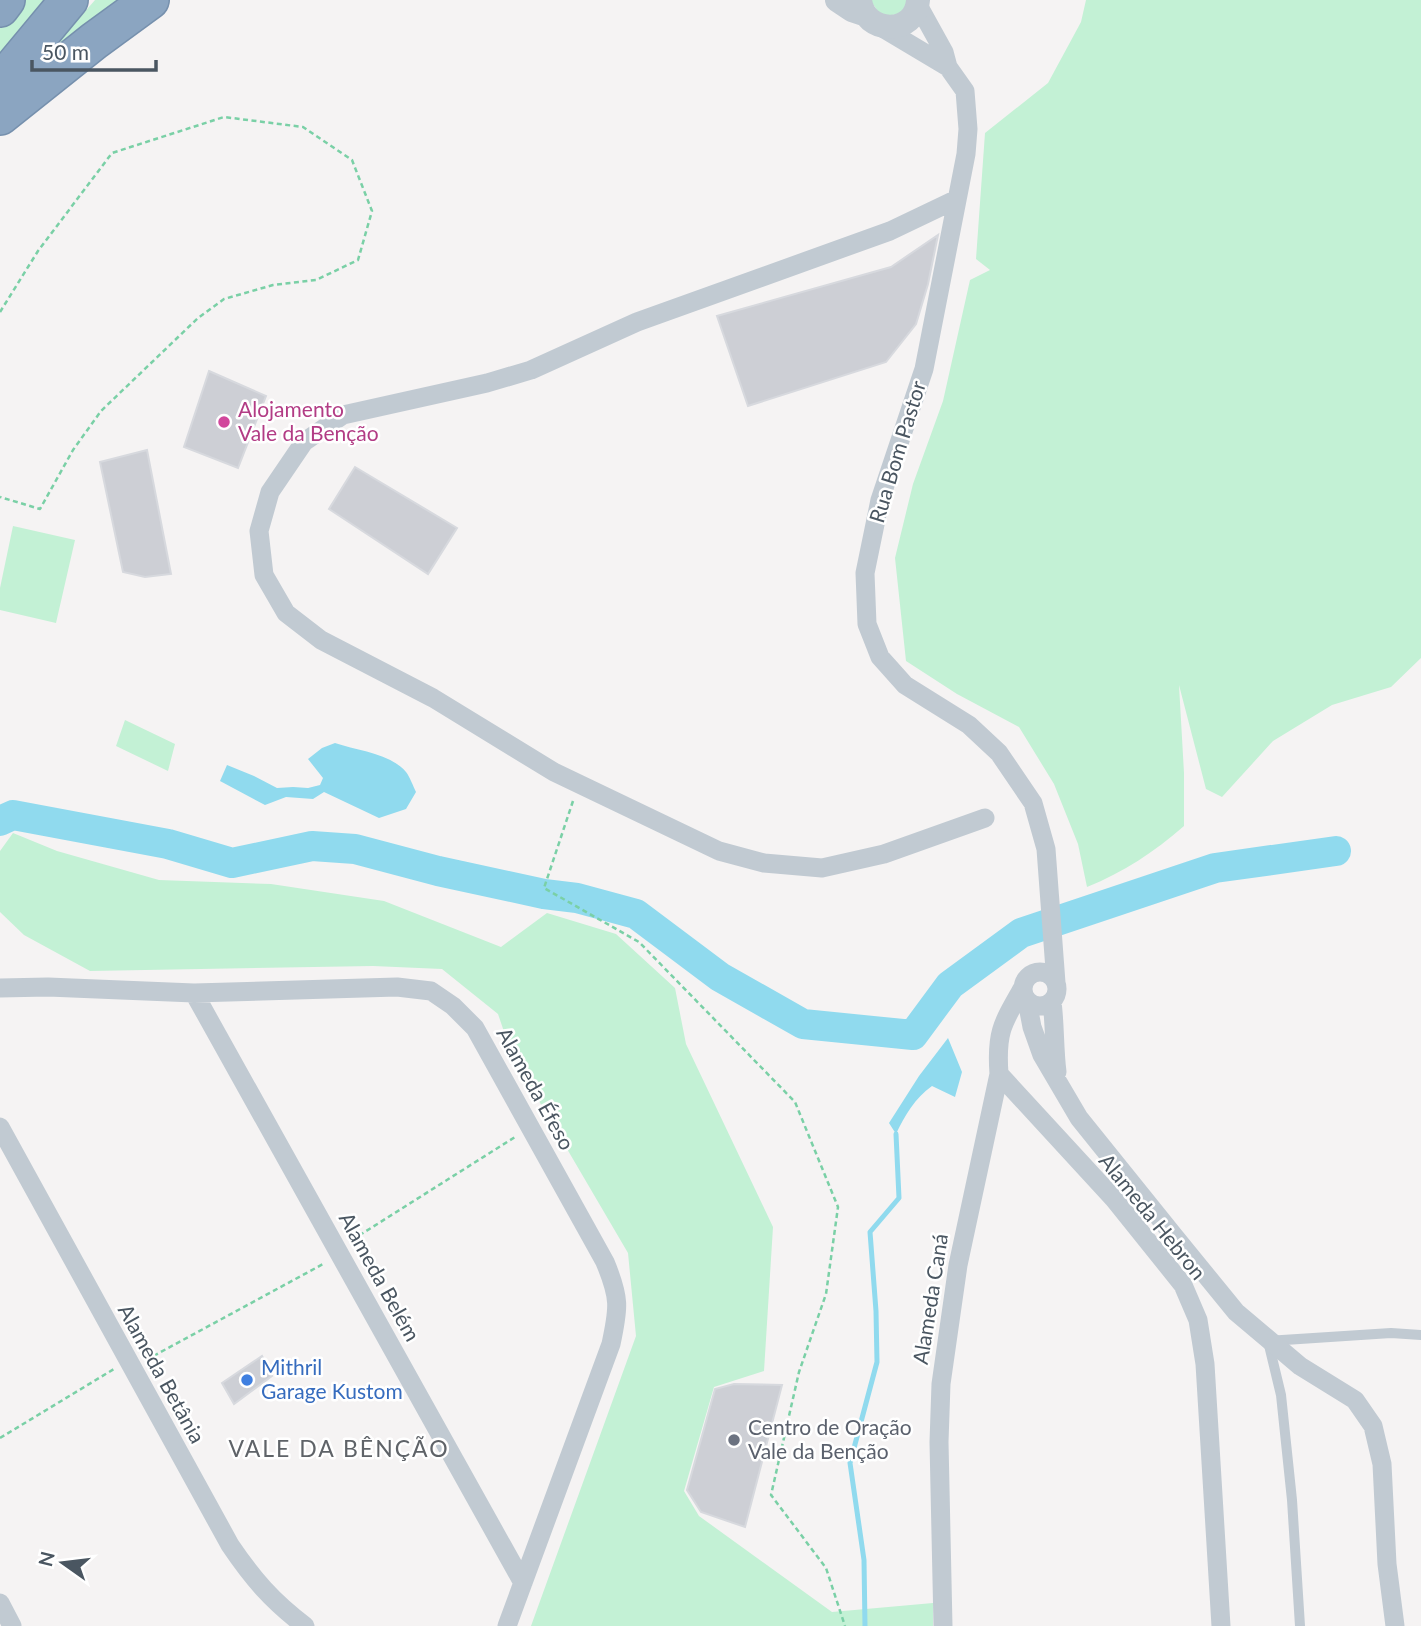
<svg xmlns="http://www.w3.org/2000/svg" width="1421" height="1626" viewBox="0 0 1421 1626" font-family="Lato,sans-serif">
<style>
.green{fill:#c3f1d5}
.water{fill:#90daee}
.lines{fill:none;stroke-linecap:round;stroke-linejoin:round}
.stream{stroke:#90daee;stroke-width:5}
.river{stroke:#90daee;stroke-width:30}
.building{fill:#cdcfd5;stroke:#d7d9de;stroke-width:2}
.motorway-casing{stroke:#7690ad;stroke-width:40}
.path{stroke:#7ad0a6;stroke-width:2.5;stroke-dasharray:5 3.5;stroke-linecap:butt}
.service{stroke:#c1cad2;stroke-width:10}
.minor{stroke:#c1cad2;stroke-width:19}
.tertiary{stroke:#c1cad2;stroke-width:24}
.motorway{stroke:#8ba5c1;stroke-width:37}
.hotel-dot{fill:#d1479c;stroke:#fff;stroke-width:2.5}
.shop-dot{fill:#3f7fe0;stroke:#fff;stroke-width:2.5}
.worship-dot{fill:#6b7280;stroke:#fff;stroke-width:2.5}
.labels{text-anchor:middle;stroke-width:5;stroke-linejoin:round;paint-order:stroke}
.hotel-label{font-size:21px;fill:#b23c85;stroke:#fff;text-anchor:start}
.street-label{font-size:21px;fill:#4a5661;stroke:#fff}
.shop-label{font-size:21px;fill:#366cbe;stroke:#fff;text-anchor:start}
.worship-label{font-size:21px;fill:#5b616d;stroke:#fff;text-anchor:start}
.neighbourhood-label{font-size:23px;letter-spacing:2px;fill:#5f6368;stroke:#fff}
</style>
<rect width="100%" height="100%" fill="#f5f3f3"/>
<!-- green -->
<path class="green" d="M23,0h34l-57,68v-40z
M95,0h37l-106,79z
M870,0h39l-7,13 -20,4z
M1086,0h335v658l-30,29 -59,18 -59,36 -51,56 -16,-8 -27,-104 5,88v53c-30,26 -60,46 -97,61l-9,-43 -24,-60 -35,-57 -62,-33 -51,-33 -11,-103 18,-74 30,-83 27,-121 20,-10 -14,-11 9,-126 63,-50 33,-61z
M13,526l62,14 -19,83 -56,-13v-22z
M125,720l50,24 -7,27 -52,-25z
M13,833l44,18 102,29 112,4 113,17 117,46 46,-34 69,21 59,54 11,56 87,183 -9,144 -50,16 -30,104 15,25 133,96 101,-9v23h-402l105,-290 -8,-83 -116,-198 -14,-41 -56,-45 -69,-3 -283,5 -66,-36 -24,-23v-61z"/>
<!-- water -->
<path class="water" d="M335,743c23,8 55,10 71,29 4,5 7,14 10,20l-10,17 -27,9 -55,-26 -11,7 -27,-2 -21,8 -45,-24 7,-16 27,11 23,12 16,-1 15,1 12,-3 3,-7 -15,-19 14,-11z
M948,1038l14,34 -7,25 -23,-11c-17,12 -27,29 -36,48l-7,-11 30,-47z"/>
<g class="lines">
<!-- stream -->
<path class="stream" d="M865,1626l-1,-66 -14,-97 27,-101 -1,-51 -6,-79 29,-34 -3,-64"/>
<!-- river -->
<path class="river" d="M0,821l13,-6 155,29 64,19 80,-17 43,3 83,22 106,23 33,4 59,16 84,63 83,47 110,11 37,-50 71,-52 194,-65 121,-17"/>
</g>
<!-- building -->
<path class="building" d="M938,235l-10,49 -12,40 -30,38 -138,44 -31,-90 174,-49z
M209,371l57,25 -28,72 -54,-21z
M147,450l24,124 -26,3 -22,-5 -23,-110z
M355,467l102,61 -29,46 -99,-65z
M262,1356l10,20 -38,28 -12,-21z
M734,1384l48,1 -37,142 -44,-15 -14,-22 28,-101z"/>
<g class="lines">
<defs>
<path id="motorway" d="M0,8l6,-8
M0,83l69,-83
M0,116l94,-75 56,-41"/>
</defs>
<!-- motorway casing -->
<use href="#motorway" class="motorway-casing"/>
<!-- path -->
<path class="path" d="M0,312l38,-61 74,-98 112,-36 79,10 49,33 20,51 -14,49 -42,20 -43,5 -49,14 -26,19 -97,93 -28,39 -33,59 -40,-12
M573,801l-29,87 95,54 156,160 43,105 -12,87 -27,78 -28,123 55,73 19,58
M352,1240l163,-103
M146,1360l179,-97
M0,1438l114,-69"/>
<!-- service -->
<path class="service" d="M1300,1626l-8,-126 -11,-105 -13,-54 123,-8 30,2"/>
<!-- minor -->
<path class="minor" d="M918,5l26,47 4,15 17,24 3,38 -2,25 -42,215 -44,131 -15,73 2,51 13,33 25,28 64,40 30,28 34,50 13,46 10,134
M881,27l67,40
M957,199l-67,32 -253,91 -106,48 -44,13 -144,32 -39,27 -34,50 -11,39 5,44 22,38 35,27 112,58 121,74 165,79 45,12 58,5 62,-14 101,-36
M1023 989a17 17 0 1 1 34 0a17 17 0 1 1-34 0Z
M0,988l48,-1 146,6 203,-6 34,4 22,15 22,22 130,234c15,36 14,45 6,82l-104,282
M194,993l329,590
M1027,1001l5,26 10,28 37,63 95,118 62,76 64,54 55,34 18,26 9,38 5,100 8,62
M1052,1002c3,23 2,46 5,70
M999,1074l115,125 69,86 15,35 7,44 16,262
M0,1127l230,418c23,34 42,56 75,81
M0,1603l12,23
M943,1626l-4,-184 2,-58 17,-119 41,-191c-3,-41 3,-50 23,-85"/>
<!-- tertiary -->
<path class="tertiary" d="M837,0l15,10 12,4
M860,0c4,35 56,36 58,0"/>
<!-- motorway -->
<use href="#motorway" class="motorway"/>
</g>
<!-- markers -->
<circle class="hotel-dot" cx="224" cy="422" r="7"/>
<circle class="shop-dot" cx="247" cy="1380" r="7"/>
<circle class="worship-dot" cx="734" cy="1440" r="7"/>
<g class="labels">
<!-- hotel labels -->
<g class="hotel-label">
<text x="238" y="417">Alojamento<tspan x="238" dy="24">Vale da Benção</tspan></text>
</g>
<!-- street labels -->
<g class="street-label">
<text transform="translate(898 452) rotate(-73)" y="7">Rua Bom Pastor</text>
<text transform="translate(535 1089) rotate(61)" y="7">Alameda Éfeso</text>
<text transform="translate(1152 1217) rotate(51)" y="7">Alameda Hebron</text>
<text transform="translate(379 1277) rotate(61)" y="7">Alameda Belém</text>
<text transform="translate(931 1299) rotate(-81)" y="7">Alameda Caná</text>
<text transform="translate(161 1374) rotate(61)" y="7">Alameda Betânia</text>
</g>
<!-- shop labels -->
<g class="shop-label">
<text x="261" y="1375">Mithril<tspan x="261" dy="24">Garage Kustom</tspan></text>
</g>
<!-- worship labels -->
<g class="worship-label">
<text x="748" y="1435">Centro de Oração<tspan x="748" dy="24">Vale da Benção</tspan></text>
</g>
<!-- neighbourhood labels -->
<g class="neighbourhood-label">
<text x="339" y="1457">VALE DA BÊNÇÃO</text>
</g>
</g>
<!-- north arrow -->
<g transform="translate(63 1563) rotate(284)" stroke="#ffffff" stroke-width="5" paint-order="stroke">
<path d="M0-5L12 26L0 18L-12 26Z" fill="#4a5661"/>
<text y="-10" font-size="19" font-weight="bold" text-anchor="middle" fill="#4a5661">N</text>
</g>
<!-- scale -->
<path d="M32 60v10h124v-10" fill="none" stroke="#4a5661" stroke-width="3.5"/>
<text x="42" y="60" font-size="21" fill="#4a5661" stroke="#ffffff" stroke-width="5" paint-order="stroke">50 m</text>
</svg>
